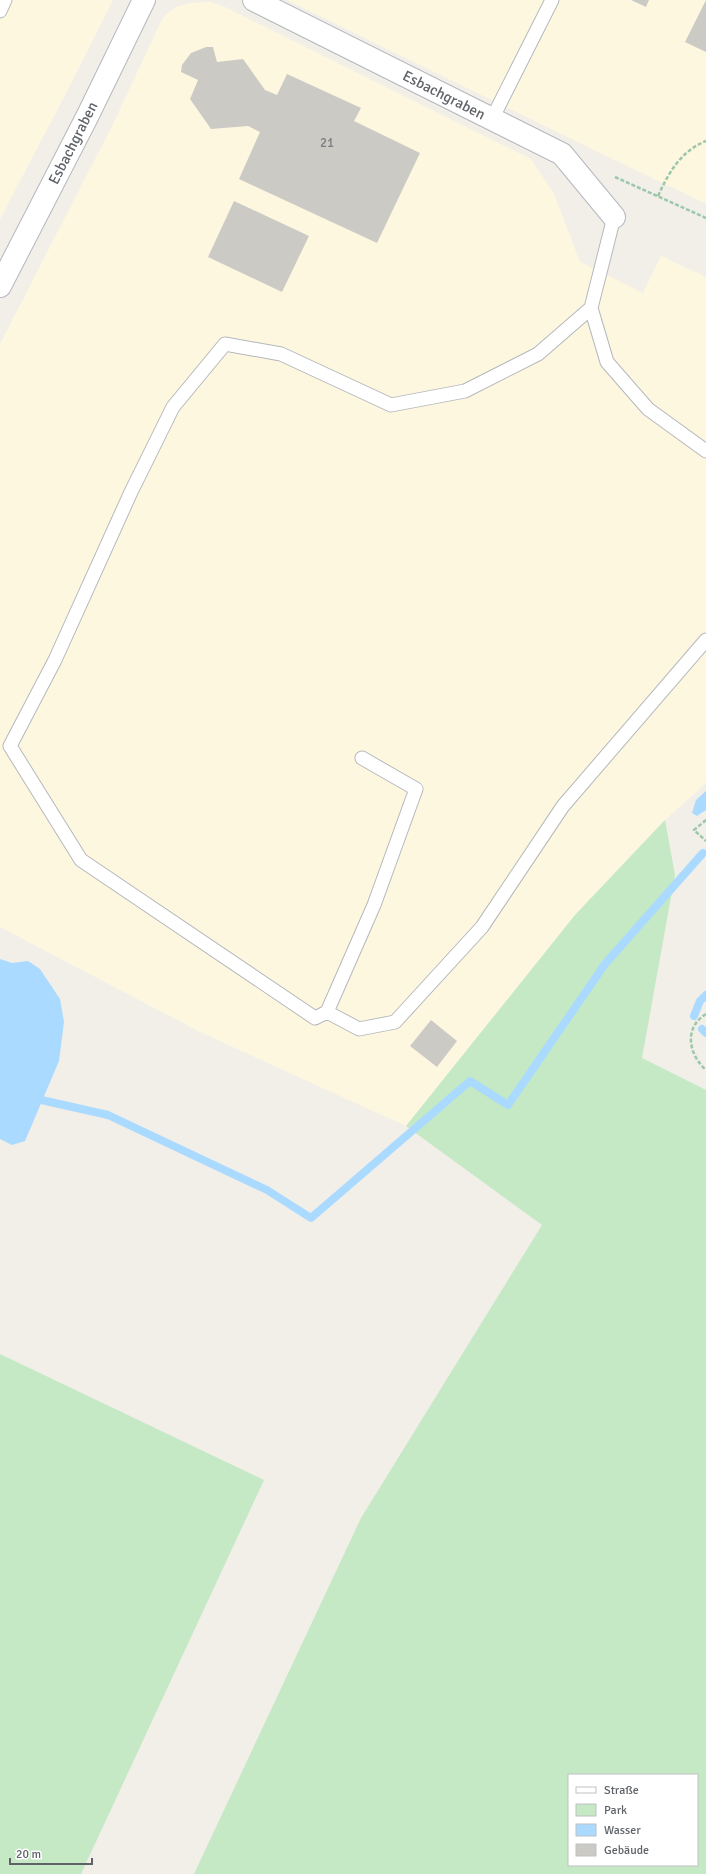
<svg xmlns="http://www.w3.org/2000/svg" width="706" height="1874" viewBox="0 0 706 1874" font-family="Signika,sans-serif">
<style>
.commercial{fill:#fef7e0}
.green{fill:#c5e8c5;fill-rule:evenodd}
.water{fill:#aadaff}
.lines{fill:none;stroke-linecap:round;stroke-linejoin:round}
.stream{stroke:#aadaff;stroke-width:8}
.building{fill:#cccac5}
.lane-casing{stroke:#b5b8bc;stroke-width:15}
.street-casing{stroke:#b5b8bc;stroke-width:24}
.path{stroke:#9cc7a9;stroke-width:2.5;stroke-dasharray:4 2;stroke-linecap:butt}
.lane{stroke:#fff;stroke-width:13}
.street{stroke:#fff;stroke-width:22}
.labels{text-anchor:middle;stroke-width:4;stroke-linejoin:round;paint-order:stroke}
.number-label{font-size:13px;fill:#7a7d7f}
.street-label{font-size:15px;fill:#5f6368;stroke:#fff}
</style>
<rect width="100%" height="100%" fill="#f1efe8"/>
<!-- commercial -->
<path class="commercial" d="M0,0h113l-50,99 -63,120z
M287,0h419v204l-151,-73z
M210,2l15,5 306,152 23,35 26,68 63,31 18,-37 45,21v506l-41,37 -90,95 -169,211 -206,-94 -200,-105v-583l113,-220 50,-107 13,-10 14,-4z"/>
<!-- green -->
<path class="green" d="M665,820l10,55 -33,183 64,32v784h-512l167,-356 181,-293 -136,-99 169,-211zM569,1775h128v90h-128z
M0,1354l264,126 -183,394h-81z"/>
<!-- water -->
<path class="water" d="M706,791v19l-9,6 -5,-3 4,-13z
M0,959l12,4 16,-2 12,8 20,30 4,23 -5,39 -34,80 -13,4 -12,-6z"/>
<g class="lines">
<!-- stream -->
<path class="stream" d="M694,1016l6,-15 6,-6
M702,1029l4,4
M37,1099l71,16 159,75 44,28 159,-137 38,24 97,-141 98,-111"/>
</g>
<!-- building -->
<path class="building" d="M631,0h18l-3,7z
M706,0v52l-21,-10z
M206,47h7l4,15 26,-3 22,31 12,5 10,-21 74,34 -7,13 66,32 -43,90 -138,-64 21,-47 -12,-6 -37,3 -21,-30 8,-19 -17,-8 1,-7 9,-12z
M234,201l75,35 -27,56 -74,-35z
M431,1020l26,21 -20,26 -27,-21z"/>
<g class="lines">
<defs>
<path id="lane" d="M0,11l5,-11
M492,119l60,-119
M614,217l-23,91 16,54 41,47 58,42
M591,308l-53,46 -73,37 -74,14 -110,-51 -56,-10 -52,63 -42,85 -76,168 -45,86 71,114 234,158 12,-6 32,17 36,-7 87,-95 81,-121 143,-166
M327,1012l47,-107 42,-116 -54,-31"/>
<path id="street" d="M254,0l308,154 52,63
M0,286l88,-171 56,-115"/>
</defs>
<!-- lane casing -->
<use href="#lane" class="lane-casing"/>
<!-- street casing -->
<use href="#street" class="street-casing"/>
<!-- path -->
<path class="path" d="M615,177l91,41
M658,196c11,-24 23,-45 48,-55
M706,820l-12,10 12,11
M706,1014c-23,14 -17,41 0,56"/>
<!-- lane -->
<use href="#lane" class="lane"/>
<!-- street -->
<use href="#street" class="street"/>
</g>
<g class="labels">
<!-- number labels -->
<g class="number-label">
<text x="327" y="147">21</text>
</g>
<!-- street labels -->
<g class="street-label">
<text transform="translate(444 95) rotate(27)" y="5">Esbachgraben</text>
<text transform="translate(73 143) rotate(-63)" y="5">Esbachgraben</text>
</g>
</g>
<!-- legend -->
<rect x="568" y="1774" width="130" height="92" fill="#ffffff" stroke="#bfc1c3"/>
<rect x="576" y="1787" width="20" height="6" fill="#ffffff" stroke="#bfc1c3"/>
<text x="604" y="1794" font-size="12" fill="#5f6368">Straße</text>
<rect x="576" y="1804" width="20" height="12" fill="#c5e8c5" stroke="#bfc1c3"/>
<text x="604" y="1814" font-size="12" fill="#5f6368">Park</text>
<rect x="576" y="1824" width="20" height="12" fill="#aadaff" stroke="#bfc1c3"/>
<text x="604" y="1834" font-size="12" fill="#5f6368">Wasser</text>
<rect x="576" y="1844" width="20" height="12" fill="#cccac5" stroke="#bfc1c3"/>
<text x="604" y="1854" font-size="12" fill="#5f6368">Gebäude</text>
<!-- scale -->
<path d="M10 1858v6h82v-6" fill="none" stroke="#5f6368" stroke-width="2"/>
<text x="16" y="1858" font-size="12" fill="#5f6368" stroke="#ffffff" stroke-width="3" paint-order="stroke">20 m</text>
</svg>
